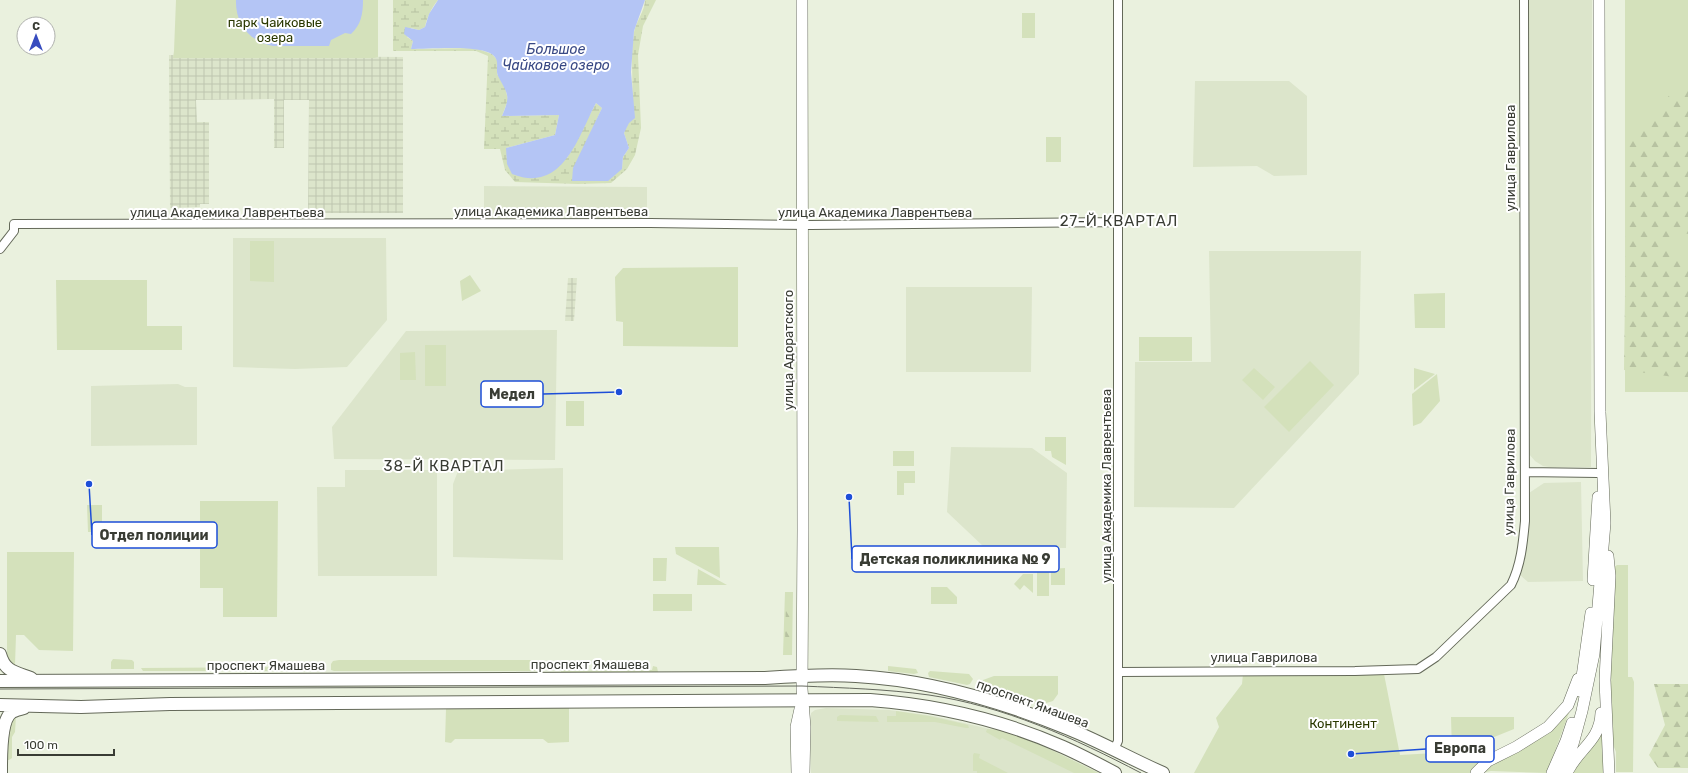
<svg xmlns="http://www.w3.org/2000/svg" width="1688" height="773" viewBox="0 0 1688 773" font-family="Rubik,sans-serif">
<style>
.built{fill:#dce5cb}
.industrial{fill:url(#industrial-grid)}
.green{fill:#d4e1bb}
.forest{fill:url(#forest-firs)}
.wetland{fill:url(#wetland-marsh)}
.water{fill:#b4c5f5}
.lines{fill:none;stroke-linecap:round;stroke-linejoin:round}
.street-casing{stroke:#646959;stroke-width:10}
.secondary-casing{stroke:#646959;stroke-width:12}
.primary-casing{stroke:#646959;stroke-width:14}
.street{stroke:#fff;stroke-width:8}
.secondary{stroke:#fff;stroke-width:11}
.primary{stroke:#fff;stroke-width:12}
.tram{stroke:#65695e;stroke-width:1}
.labels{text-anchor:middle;stroke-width:4;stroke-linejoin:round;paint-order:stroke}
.park-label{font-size:13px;fill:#2a3800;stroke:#fff}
.street-label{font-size:13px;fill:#393c34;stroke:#fff}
.water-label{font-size:14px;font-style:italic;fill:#384884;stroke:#fff}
.quarter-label{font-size:15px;letter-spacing:1px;fill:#393c34;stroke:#fff}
.leader{fill:none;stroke:#1d4ed8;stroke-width:1.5}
.callout-dot{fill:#1d4ed8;stroke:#fff;stroke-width:1.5}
.callout{fill:#fff;stroke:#1d4ed8;stroke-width:1.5}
.callout-label{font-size:14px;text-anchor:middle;font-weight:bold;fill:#393c34}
</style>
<defs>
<pattern id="industrial-grid" width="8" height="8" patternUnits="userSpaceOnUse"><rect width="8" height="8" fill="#dce5cb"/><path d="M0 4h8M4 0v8" fill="none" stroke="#bec5af"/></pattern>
<pattern id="forest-firs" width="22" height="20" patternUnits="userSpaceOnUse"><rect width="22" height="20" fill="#d4e1bb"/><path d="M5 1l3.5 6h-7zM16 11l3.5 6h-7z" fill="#b7c2a1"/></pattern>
<pattern id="wetland-marsh" width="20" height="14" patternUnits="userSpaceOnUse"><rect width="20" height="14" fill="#d4e1bb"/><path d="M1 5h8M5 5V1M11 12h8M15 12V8" fill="none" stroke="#b7c2a1"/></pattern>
</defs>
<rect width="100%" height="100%" fill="#eaf1de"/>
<!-- built -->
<path class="built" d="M1527,0h65l-1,467h-42l-6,-1 -8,-5 -6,-7 -2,-10 2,-250z
M1195,81h94l18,15v79l-33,1 -17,-10 -64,1z
M484,186l163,1v31l-163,-1z
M233,238h153l1,82 -40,47 -52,2 -62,-2z
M1209,251h152l-2,123 -125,134 -100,-1 1,-145h76z
M906,287h126l-1,85h-125z
M557,330l-2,130 -221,-1 -2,-32 74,-96z
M178,384l7,3h12v58l-106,1v-60z
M951,447l81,1 35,25 -1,75 -82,-1 -37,-35z
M563,468v92l-110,-3v-73l5,-13z
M345,470h92v106h-119l-1,-89h28z
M1581,482l2,99 -55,1 -8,-7 7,-37 2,-45 15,-10z
M826,708l63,2 44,6 57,13 108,44h-287v-60l4,-3z"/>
<!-- industrial -->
<path class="industrial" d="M169,55l234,2v156h-95l1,-113h-25v48h-10v-49l-78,1 1,22h12v82h-9v3l-30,1z
M568,278h9l-3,43h-9z"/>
<!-- green -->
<path class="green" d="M176,0h202v57l-4,1h-201l1,-7z
M1625,0h63v392h-63z
M1022,13h13v25h-13z
M1046,137h15v25h-15z
M250,241h24v41l-24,-1z
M738,267v80l-115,-1v-24l-7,-1 -1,-44 8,-9z
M470,275l11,16 -19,10 -2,-20z
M56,280h91v46h35v24h-125z
M1445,293v35h-30l-1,-34z
M1139,337h53v24h-53z
M425,345h21v41h-21z
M415,352l1,28h-16v-27z
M1310,361l24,24 -45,47 -25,-25z
M1254,368l21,19 -12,13 -21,-20z
M1414,368l21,6 -21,16z
M1437,374l3,27 -19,22 -8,3 -1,-32z
M566,401h18v25h-18z
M1045,437h21v28l-14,-8 -1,-6h-6z
M893,451h21v15h-21z
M897,471h18v12h-11v12h-7z
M200,501h78l-1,116h-54v-29h-23z
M87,505h15v27h-14z
M675,547h44l1,31 -44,-24z
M7,552h67l-1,99 -34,-1 -15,-15h-8l-1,30 -8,-6z
M653,558h14l-1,23h-13z
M1617,565h11v112h4l2,5 -1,90h-17v-20l-4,-10 -2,-72 2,-27 2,-68v-8z
M1065,568v17h-14v-16z
M698,569l29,16h-30z
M1037,569h12v27h-12z
M1023,574h10v19l-9,-8 -4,5 -6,-6z
M931,587h16l10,10v7h-26z
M785,592h8l-1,63h-9z
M653,594h39v17h-39z
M113,659l19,1 2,2v7h-23v-7z
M339,660h200l2,3 1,5 -3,3h-205l-3,-1v-6l2,-3z
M564,665l6,6 82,-1 1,-4 4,1 1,5 -3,1h-94v-6z
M888,666l28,3 2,4 -4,1 -26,-3z
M306,667v3l-3,1h-160l-2,-3z
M930,671l39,3 4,5 -3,5 -3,1 -38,-8 -1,-4z
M1243,674h141l16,81 52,-3 -1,-35h63v12l-52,21 29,-2 -20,25h-277l25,-46 -3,-9 26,-34z
M994,676h64v18l-5,7 -10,3 -13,-1 -47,-15 -1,-5 1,-3z
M569,708v34l-21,1 -5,-4h-88l-4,4 -6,-1 1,-33z
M1570,710l-23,63 -56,-2 -11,2 12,-11 56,-28z
M896,711l33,5 35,8 4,1 1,3h-3l-31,-6h-48v-6h9z
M840,715l36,1 3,6 -42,-1v-4z
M16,716l-1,16 -3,5v21l-3,2h-5l3,-37z
M1603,721v52h-31z
M987,729c23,-2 89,33 112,44h-25l-72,-35 -2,2 -14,-8z
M974,753l6,1 -1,4 29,15h-31v-2h-4v-16z"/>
<!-- forest -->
<path class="forest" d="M1688,88v146l-4,-1 -16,12 20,18v116l-64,-9 3,-230 22,-20 23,-28z
M788,600l3,3 -1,41 -3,3 -2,-3 1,-41z
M1654,684h34v84h-30l-9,-13 16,-30z"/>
<!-- wetland -->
<path class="wetland" d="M393,0h45c-6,7 -11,17 -13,27l-6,3 -8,-2 -4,9 6,4 -2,8 64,-1 17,6 6,7 -1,13 8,13 3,13 -6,16 57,-1 -4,20 -49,13 61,10 29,-55 6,5 -14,31 34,30 1,-12 6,-9 -5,-15c15,-31 4,-68 10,-101 2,-11 11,-21 11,-32h11l-13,26 -5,29 3,73 -6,27 -8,14 -16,14 -33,1 -63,-2 -10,-12 -5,-21h-16l4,-93 -12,-5h-83z"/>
<!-- water -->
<path class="water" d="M236,0h127c0,14 -2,25 -12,34l-6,-1 -14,7 -2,6h-56c-23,-4 -38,-23 -37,-46z
M438,0h207l-11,31 -3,41 4,46 -6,5 -5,10 5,15 -6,9 -1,12 -14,12h-36l1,-13 29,-60 -6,-5c-18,34 -33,91 -84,71l-5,-10 -1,-16 49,-13 4,-20 -57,1c9,-21 6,-21 -4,-40 -3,-7 2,-14 -4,-20 -11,-12 -66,-7 -83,-7l2,-8 -9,-7 1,-7 14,3 6,-3 4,-13z"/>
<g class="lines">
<defs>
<path id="street" d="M0,249l14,-18v-7l636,-1 160,2 308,-3
M1525,472l73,1
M1118,672l237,-1 63,-2 18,-12 75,-72c10,-20 12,-42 14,-64l-1,-521
M1114,750l4,-9v-741"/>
<path id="secondary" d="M802,0l1,529 -1,160 3,38 -1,46
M1608,556l2,20 -5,104 4,93
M1593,580l5,-83
M1580,691l11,-78
M1569,769c12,-22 31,-29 32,-56
M797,773l-1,-46 4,-18
M1476,773l12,-12 28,-14 32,-20 20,-22 10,-26
M1552,773l14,-32 6,-18
M1560,773l13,-29 9,-33 12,-57 11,-131 -5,-111 -1,-412"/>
<path id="primary" d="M0,654c5,18 15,18 31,24
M0,681l765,-3c30,-2 60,-4 91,-2 73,4 145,25 213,53 32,13 62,30 94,44
M0,705l81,2 89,-3 700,-4c67,5 132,20 193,47 18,8 35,17 52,26
M1,773c0,-15 -1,-53 11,-61 4,-2 8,-3 12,-4"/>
</defs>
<!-- street casing -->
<use href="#street" class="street-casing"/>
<!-- secondary casing -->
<use href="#secondary" class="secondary-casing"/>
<!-- primary casing -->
<use href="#primary" class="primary-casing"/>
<!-- street -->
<use href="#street" class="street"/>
<!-- secondary -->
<use href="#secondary" class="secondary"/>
<!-- primary -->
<use href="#primary" class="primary"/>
<!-- tram -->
<path class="tram" d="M0,689l802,-3c42,2 84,3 127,9 75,11 145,43 212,78"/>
</g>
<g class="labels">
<!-- park labels -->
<g class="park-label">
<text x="275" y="27">парк Чайковые<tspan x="275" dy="15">озера</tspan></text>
<text x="1343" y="728">Континент</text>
</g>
<!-- street labels -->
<g class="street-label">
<text transform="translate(1510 158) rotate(-90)" y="5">улица Гаврилова</text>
<text x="551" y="216">улица Академика Лаврентьева</text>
<text x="227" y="217">улица Академика Лаврентьева</text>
<text x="875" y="217">улица Академика Лаврентьева</text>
<text transform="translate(788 350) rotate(-90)" y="5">улица Адоратского</text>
<text transform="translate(1509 482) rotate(-89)" y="5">улица Гаврилова</text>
<text transform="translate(1106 486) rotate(-90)" y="5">улица Академика Лаврентьева</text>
<text x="1264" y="662">улица Гаврилова</text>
<text x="590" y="669">проспект Ямашева</text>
<text x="266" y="670">проспект Ямашева</text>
<text transform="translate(1033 703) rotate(20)" y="5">проспект Ямашева</text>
</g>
<!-- water labels -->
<g class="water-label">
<text x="556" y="54">Большое<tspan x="556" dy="16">Чайковое озеро</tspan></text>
</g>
<!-- quarter labels -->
<g class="quarter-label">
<text x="1119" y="226">27-Й КВАРТАЛ</text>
<text x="444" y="471">38-Й КВАРТАЛ</text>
</g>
</g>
<!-- callouts -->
<path class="leader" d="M619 392L543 394M89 484L92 535M849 497L852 559M1351 754L1426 749"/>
<g class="callout-dot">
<circle cx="619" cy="392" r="4"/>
<circle cx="89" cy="484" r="4"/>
<circle cx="849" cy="497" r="4"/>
<circle cx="1351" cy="754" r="4"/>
</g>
<g class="callout">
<rect x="481" y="381" width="62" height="26" rx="4"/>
<rect x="92" y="522" width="125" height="26" rx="4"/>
<rect x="852" y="546" width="207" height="26" rx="4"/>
<rect x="1426" y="736" width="68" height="26" rx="4"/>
</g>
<g class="callout-label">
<text x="512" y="399">Медел</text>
<text x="154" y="540">Отдел полиции</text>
<text x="955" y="564">Детская поликлиника № 9</text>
<text x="1460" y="753">Европа</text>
</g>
<!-- north arrow -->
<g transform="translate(36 36)"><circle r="19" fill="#ffffff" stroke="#b0b1ae"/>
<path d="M0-3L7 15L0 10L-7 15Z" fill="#374cbf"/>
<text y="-6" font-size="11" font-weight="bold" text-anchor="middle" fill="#393c34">С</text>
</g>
<!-- scale -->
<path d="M18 749v6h96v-6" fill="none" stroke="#393c34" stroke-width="2"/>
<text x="24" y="749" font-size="12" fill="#393c34" stroke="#ffffff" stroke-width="3" paint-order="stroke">100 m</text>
</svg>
